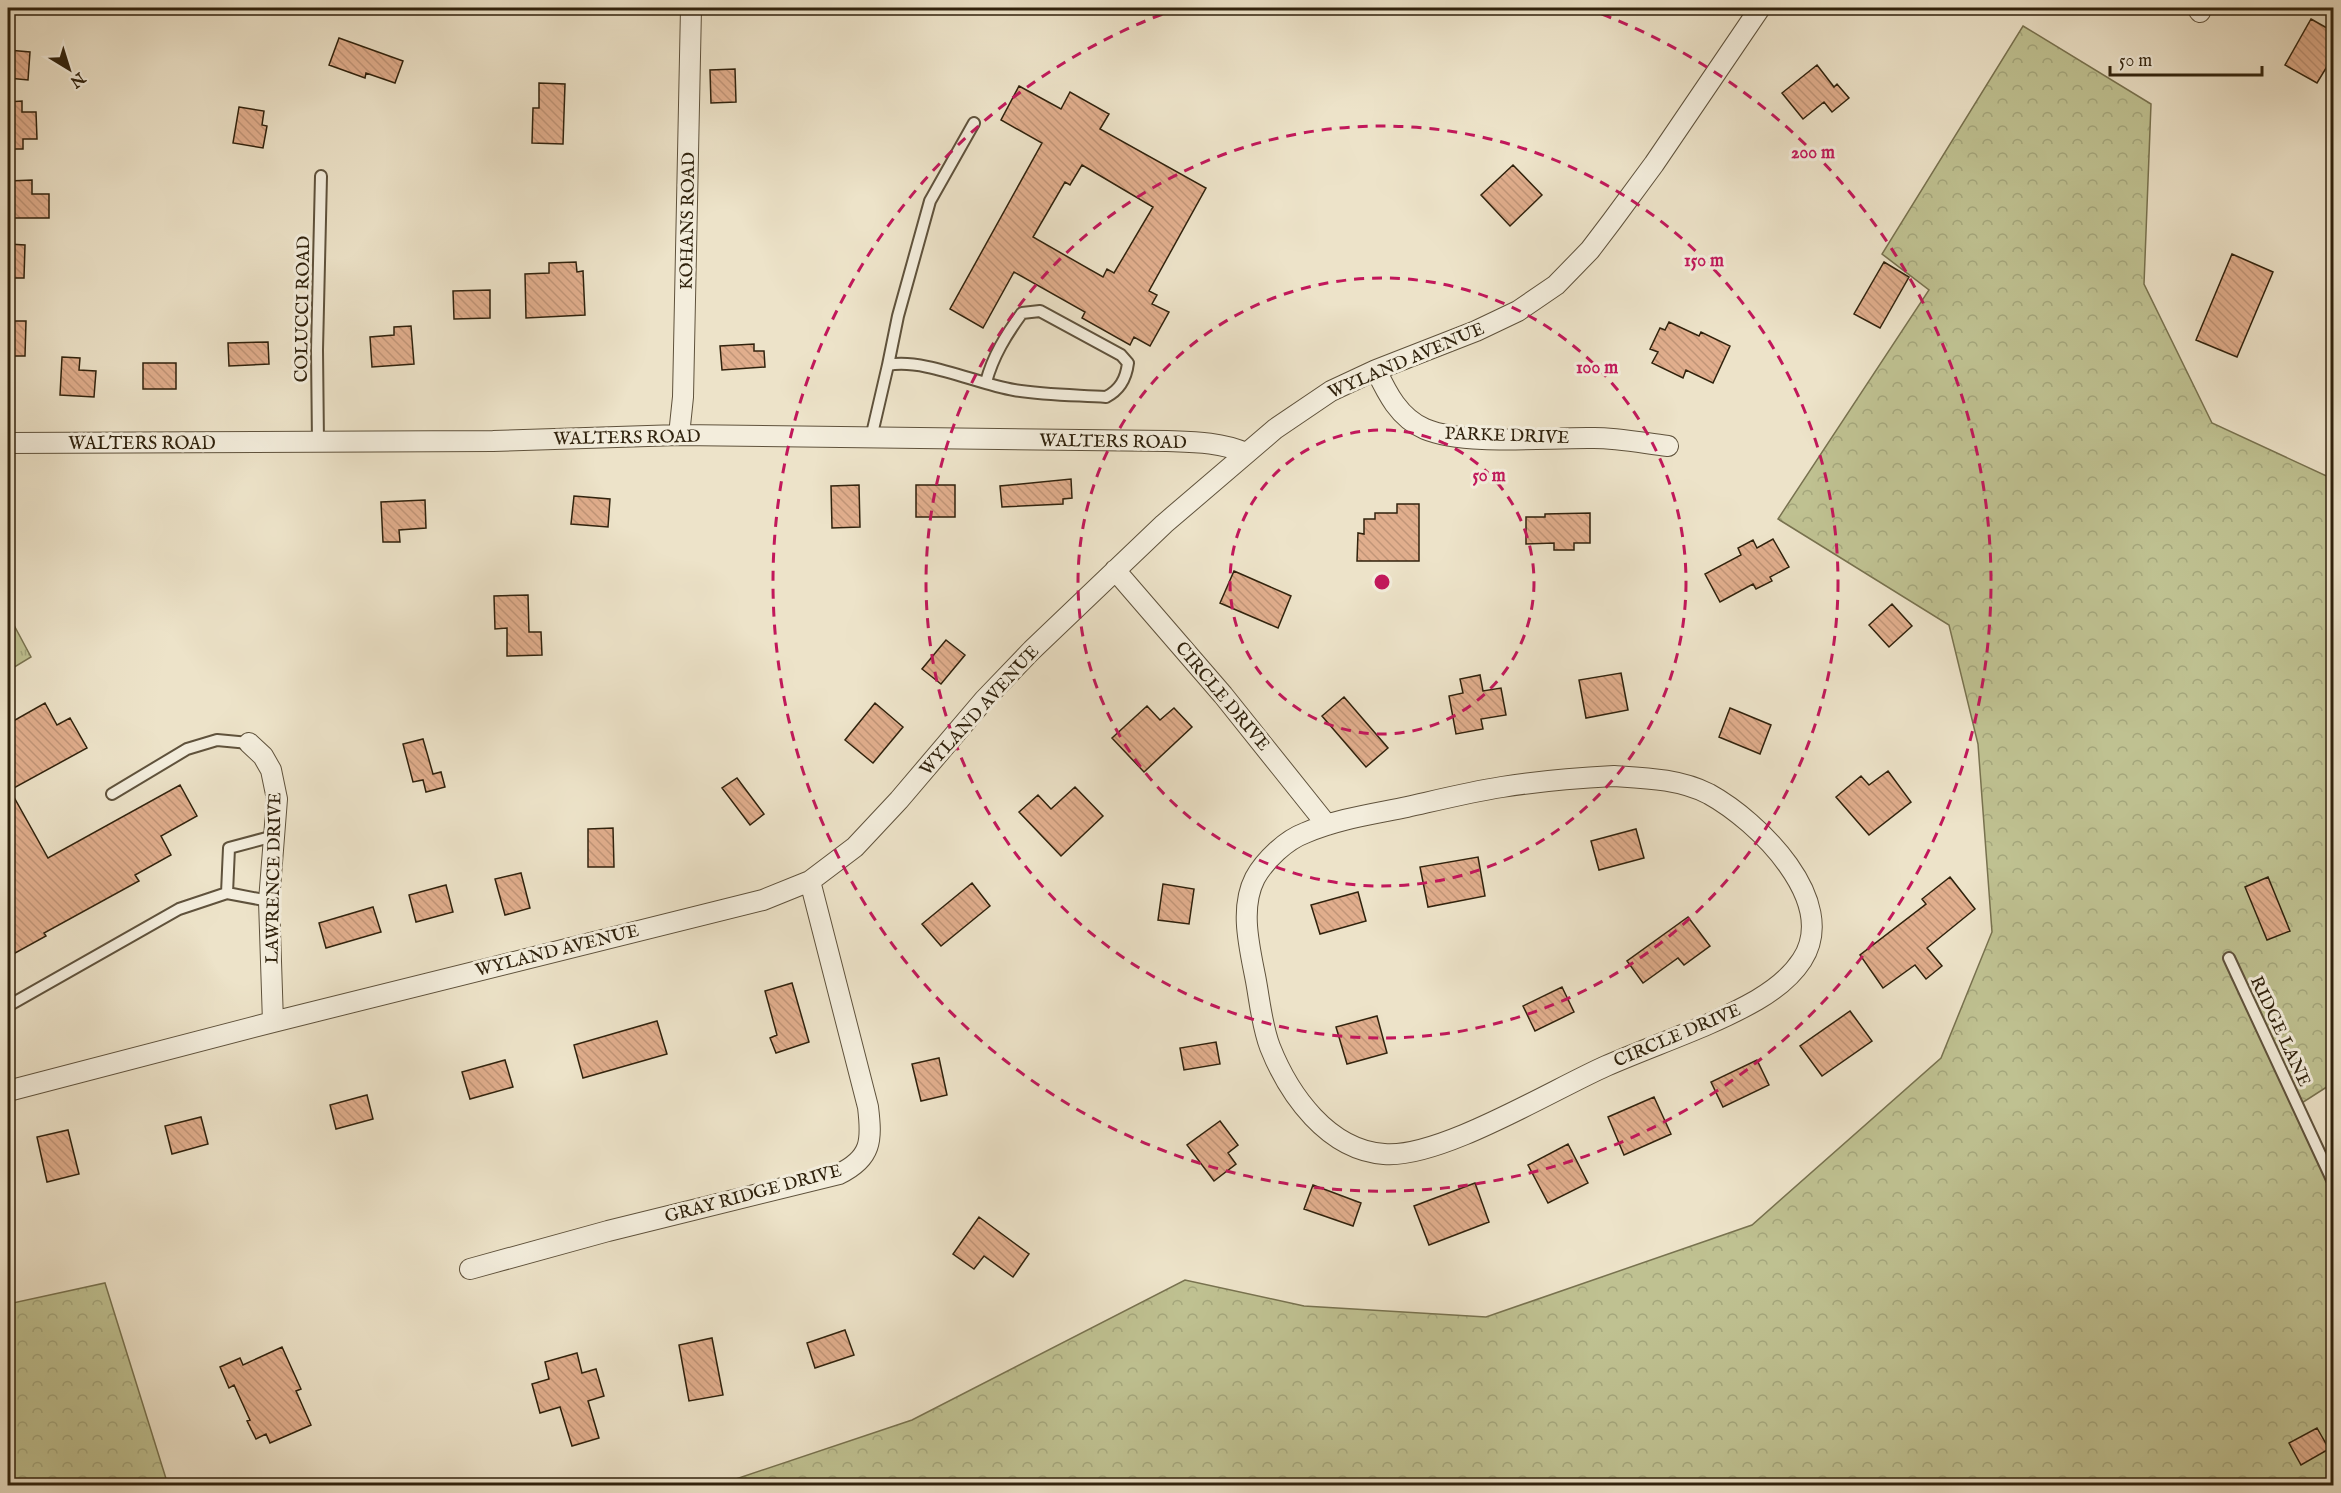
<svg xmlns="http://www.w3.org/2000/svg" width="2341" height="1493" viewBox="0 0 2341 1493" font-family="'IM FELL English',serif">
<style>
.grass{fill:url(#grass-tufts);stroke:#78724f;stroke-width:1.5}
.forest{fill:url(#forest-crowns);stroke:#78724f;stroke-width:1.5}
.building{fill:url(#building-back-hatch);stroke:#30220d;stroke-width:1.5;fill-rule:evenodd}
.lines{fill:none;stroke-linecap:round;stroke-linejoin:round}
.service-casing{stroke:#5f523c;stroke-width:14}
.minor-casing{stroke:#5f523c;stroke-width:22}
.service{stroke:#f3eddc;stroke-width:10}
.minor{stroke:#f3eddc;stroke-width:20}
.ring{fill:none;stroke:#c2185b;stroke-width:3;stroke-dasharray:10 8}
.labels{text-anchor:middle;stroke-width:6;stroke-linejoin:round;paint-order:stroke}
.street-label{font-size:18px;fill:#30220d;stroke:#f3eddc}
.centre{fill:#c2185b;stroke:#f3eddc;stroke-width:3}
.ring-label{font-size:18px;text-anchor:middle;font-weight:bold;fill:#c2185b;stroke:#f3eddc;stroke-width:6;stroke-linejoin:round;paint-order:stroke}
</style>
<defs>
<pattern id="grass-tufts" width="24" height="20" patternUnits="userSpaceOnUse" patternTransform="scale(1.5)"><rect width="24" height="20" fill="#bfc191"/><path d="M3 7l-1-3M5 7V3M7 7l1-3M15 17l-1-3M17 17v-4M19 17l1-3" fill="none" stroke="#a4a67c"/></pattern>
<pattern id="forest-crowns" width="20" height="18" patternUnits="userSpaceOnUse" patternTransform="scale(1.5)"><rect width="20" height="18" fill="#bfc191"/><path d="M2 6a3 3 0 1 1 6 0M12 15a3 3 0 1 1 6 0" fill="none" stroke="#a4a67c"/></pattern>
<pattern id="building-back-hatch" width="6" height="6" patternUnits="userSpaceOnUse" patternTransform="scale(1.5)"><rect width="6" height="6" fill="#e1ae8d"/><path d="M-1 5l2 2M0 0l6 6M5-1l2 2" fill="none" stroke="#c19578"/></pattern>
</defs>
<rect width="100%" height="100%" fill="#ede3c9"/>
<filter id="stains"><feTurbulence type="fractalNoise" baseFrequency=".00333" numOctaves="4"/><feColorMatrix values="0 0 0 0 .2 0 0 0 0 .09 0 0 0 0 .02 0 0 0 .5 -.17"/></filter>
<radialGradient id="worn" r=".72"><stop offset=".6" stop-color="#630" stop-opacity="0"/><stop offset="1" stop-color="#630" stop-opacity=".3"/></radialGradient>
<!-- grass -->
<path class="grass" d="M8,614l23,43 -23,14z"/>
<!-- forest -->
<path class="forest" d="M2023,26l128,78 -7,180 68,139 121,56v604l-36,23 36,78v293l-4,1 -4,8h-1610l197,-66 273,-140 119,26 182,11 266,-92 189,-167 51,-126 -14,-188 -29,-119 -171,-106 151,-229 -47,-36z
M105,1283l63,202h-160v-181z"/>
<!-- building -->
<path class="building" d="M2311,19l23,13v23l-17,28 -32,-18z
M339,38l64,23 -8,22 -29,-10 -1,5 -36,-13z
M8,50l22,2 -2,28 -20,-2z
M1817,65l17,22 3,-3 12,14 -17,14 -8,-10 -21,17 -21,-26z
M735,69l1,33 -25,1 -1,-33z
M539,83l26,1 -2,60 -31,-1 1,-35h6z
M1019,86l42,23 9,-17 39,22 -9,15 106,59 -57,103 8,4 -5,9 17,8 -19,34 -16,-9 -4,8 -48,-27 3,-6 -71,-40 -31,56 -33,-19 92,-166 -41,-23zM1082,165l71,42 -39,66 -7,-4 -4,8 -70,-40 32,-55 5,3z
M22,101v11h14l1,27h-14v10h-15v-47z
M239,107l25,4 -2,14 5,1 -4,22 -30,-5z
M1513,165l29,30 -32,31 -29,-31z
M32,180v14h17v24h-37l-3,-37z
M8,244l17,1 -1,33h-16z
M2232,254l41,18 -36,85 -41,-17z
M576,262l1,10 6,-1 2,44 -59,3 -1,-44 24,-1v-10z
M1884,262l25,15 -29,51 -26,-14z
M490,290v28l-36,1 -1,-28z
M8,321h18l-1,35h-17z
M1669,322l30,14 2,-4 29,14 -17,37 -27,-13 -3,8 -31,-15 6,-11 -8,-3 10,-21 5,2z
M411,326l3,38 -42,3 -2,-30 24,-2v-8z
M268,342l1,22 -40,2 -1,-23z
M754,344v7h10l1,16 -43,3 -2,-24z
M62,357l18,1 -1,12 17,1 -2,26 -34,-2z
M143,363h33v26h-33z
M1071,479l1,19 -9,1v5l-61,3 -2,-21z
M859,485l1,42 -28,1 -1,-42z
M916,485h39v32h-39z
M574,496l36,3 -2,28 -37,-3z
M425,500l1,28 -27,2 1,12h-17l-2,-40z
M1397,504h22v57h-62l1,-28 6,1v-15h11v-6h22z
M1590,513v30h-16v7h-20v-7l-28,1v-27h19v-3z
M1773,539l16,28 -19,10 2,4 -16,8 -3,-5 -33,18 -15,-28 36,-19 -3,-7 15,-8 4,8z
M1234,571l57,25 -13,32 -58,-25z
M528,595l1,37h12l1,23 -35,1v-28l-12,1 -1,-33z
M1892,604l20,22 -23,21 -20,-22z
M946,640l19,15 -24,29 -19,-15z
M1621,673l7,37 -42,8 -7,-38z
M1480,675l3,16 18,-3 5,27 -25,4 2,10 -27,5 -7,-38 14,-3 -3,-14z
M1344,697l44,51 -22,19 -44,-51z
M45,703l12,22 13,-7 17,30 -77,42 38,68 132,-73 17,31 -36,20 10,19 -36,20 4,6 -95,52 2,3 -38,21v-233z
M875,703l28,24 -30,36 -28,-23z
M1147,706l13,14 14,-12 18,19 -48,45 -32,-34z
M1730,708l41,17 -11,29 -41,-17z
M423,739l10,35 8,-2 4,15 -19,5 -3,-12 -10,2 -10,-38z
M1888,771l23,31 -42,33 -33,-38 25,-21 8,9z
M737,778l27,36 -14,11 -28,-37z
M1075,787l28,29 -42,40 -42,-44 19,-17 13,14z
M613,828l1,39h-26v-38z
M1636,829l8,29 -45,12 -8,-29z
M1478,857l7,39 -57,11 -8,-40z
M521,873l9,35 -25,7 -10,-36z
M1950,877l25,32 -48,39 15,18 -16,13 -11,-14 -32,23 -23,-33 66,-51 -4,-5z
M2268,877l22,54 -23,9 -22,-53z
M972,883l18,23 -49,40 -19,-22z
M1163,884l31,5 -5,35 -31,-4z
M446,885l7,27 -37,10 -7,-27z
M1358,892l8,29 -46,13 -9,-29z
M373,907l8,25 -55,16 -7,-25z
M1688,917l22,29 -26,19 -6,-7 -35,25 -16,-22z
M792,983l17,59 -33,11 -6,-15 7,-3 -12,-44z
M1562,987l12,25 -39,19 -12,-25z
M1850,1011l22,30 -50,35 -22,-30z
M1377,1016l10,37 -40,11 -11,-37z
M657,1021l10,33 -84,24 -9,-33z
M1216,1042l4,22 -36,6 -4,-22z
M939,1058l8,37 -26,6 -9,-37z
M505,1060l8,27 -43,12 -8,-27z
M1757,1060l12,25 -46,22 -12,-25z
M367,1095l6,24 -37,10 -6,-24z
M1654,1097l17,37 -47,21 -16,-38z
M201,1117l7,27 -36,10 -7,-28z
M1220,1121l18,24 -10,8 8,11 -22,17 -27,-36z
M68,1130l11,44 -32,8 -10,-45z
M1568,1144l20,39 -40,20 -20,-38z
M1475,1183l14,39 -60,23 -15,-39z
M1313,1185l48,18 -8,23 -49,-17z
M979,1217l50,37 -16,23 -29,-21 -10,13 -21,-15z
M845,1330l9,25 -39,13 -8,-25z
M712,1338l11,57 -34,6 -10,-56z
M282,1347l19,42 -5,2 15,34 -41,18 -4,-9 -10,5 -9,-18 3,-1 -16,-35 -5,3 -9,-21 20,-9 3,7z
M577,1353l5,20 14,-4 8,27 -16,5 11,37 -27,8 -12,-39 -20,6 -8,-29 17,-5 -4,-17z
M2317,1428l12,21 -28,16 -12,-22z"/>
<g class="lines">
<defs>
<path id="service" d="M888,365l10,-49 32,-115 44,-78
M871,438l17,-73c36,-7 89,19 126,25 30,5 61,5 92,7 14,-7 20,-18 22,-34l-7,-8 -81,-44 -18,2c-16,22 -29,43 -36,69
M318,443l-1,-93 4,-174
M112,794l75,-45 30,-9 32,3
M227,893l2,-45 45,-12
M2229,958l105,226
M8,1006l171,-97 48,-16 42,8"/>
<path id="minor" d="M2197,8l3,4
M1376,370c11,23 23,48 49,59 41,17 122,8 169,9 25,0 49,5 74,8
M679,435l4,-38 8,-389
M8,443l485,-2 186,-6 488,6c27,1 53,1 79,12
M1115,570l108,125 104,130
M249,743l14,13 8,14 6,29 -8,102 4,121
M1614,776c32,2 66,3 95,18 49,27 131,107 93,166 -11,17 -28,30 -45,40 -47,27 -101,44 -151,66 -54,24 -167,93 -222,88 -56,-4 -95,-59 -114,-107 -8,-21 -10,-44 -14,-66 -6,-32 -17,-72 -1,-103 10,-18 31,-38 50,-45 32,-14 68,-19 102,-26 31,-7 63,-15 95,-20 37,-6 74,-9 112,-11z
M8,1091l265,-69 490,-122 47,-19 45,-34 44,-47 85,-100 48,-50 132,-126 111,-95 56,-38 45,-21 100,-39 42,-20 38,-26 34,-35 22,-29 42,-57 106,-156
M470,1269l138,-38 231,-57c33,-16 33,-34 29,-67l-58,-226"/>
</defs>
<!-- service casing -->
<use href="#service" class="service-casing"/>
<!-- minor casing -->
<use href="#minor" class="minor-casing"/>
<!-- service -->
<use href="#service" class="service"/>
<!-- minor -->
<use href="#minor" class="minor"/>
</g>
<!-- distance rings -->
<g class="ring">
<circle cx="1382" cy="582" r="152"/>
<circle cx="1382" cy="582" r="304"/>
<circle cx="1382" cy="582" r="456"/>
<path d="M1585 8A609 609 0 1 1 1179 8"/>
</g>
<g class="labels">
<!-- street labels -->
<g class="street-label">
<text transform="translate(687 221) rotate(-89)" y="6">KOHANS ROAD</text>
<text transform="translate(302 309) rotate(-89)" y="6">COLUCCI ROAD</text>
<text transform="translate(1406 360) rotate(-23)" y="6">WYLAND AVENUE</text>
<text transform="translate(1507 435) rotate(2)" y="6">PARKE DRIVE</text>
<text transform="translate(627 437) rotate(-1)" y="6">WALTERS ROAD</text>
<text transform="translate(1113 441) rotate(1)" y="6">WALTERS ROAD</text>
<text x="142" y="449">WALTERS ROAD</text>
<text transform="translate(1223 696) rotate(50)" y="6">CIRCLE DRIVE</text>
<text transform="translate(979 710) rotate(-48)" y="6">WYLAND AVENUE</text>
<text transform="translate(273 878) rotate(-89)" y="6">LAWRENCE DRIVE</text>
<text transform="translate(557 950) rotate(-14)" y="6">WYLAND AVENUE</text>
<text transform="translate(2281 1031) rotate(65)" y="6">RIDGE LANE</text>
<text transform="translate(1677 1035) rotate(-23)" y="6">CIRCLE DRIVE</text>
<text transform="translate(753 1193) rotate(-15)" y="6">GRAY RIDGE DRIVE</text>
</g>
</g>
<circle cx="1382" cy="582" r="9" class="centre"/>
<g class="ring-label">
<text x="1813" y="158">200 m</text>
<text x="1704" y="266">150 m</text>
<text x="1597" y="373">100 m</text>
<text x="1489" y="481">50 m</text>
</g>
<!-- margin -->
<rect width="2341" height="1493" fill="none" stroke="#ede3c9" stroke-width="30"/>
<rect x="9" y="9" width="2323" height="1475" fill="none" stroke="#30220d" stroke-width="3"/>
<rect x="15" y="15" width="2311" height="1463" fill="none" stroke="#30220d" stroke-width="1.5"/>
<!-- north arrow -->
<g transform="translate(69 69) rotate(142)" stroke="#f3eddc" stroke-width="4.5" paint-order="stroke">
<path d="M0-4.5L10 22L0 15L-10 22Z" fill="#30220d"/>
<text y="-9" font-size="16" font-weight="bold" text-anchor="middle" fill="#30220d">N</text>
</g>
<!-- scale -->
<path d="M2110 66v9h152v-9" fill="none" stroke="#30220d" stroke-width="3"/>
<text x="2119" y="66" font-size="18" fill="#30220d" stroke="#f3eddc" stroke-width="4.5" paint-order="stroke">50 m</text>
<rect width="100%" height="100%" filter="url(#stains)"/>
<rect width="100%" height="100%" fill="url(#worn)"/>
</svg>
